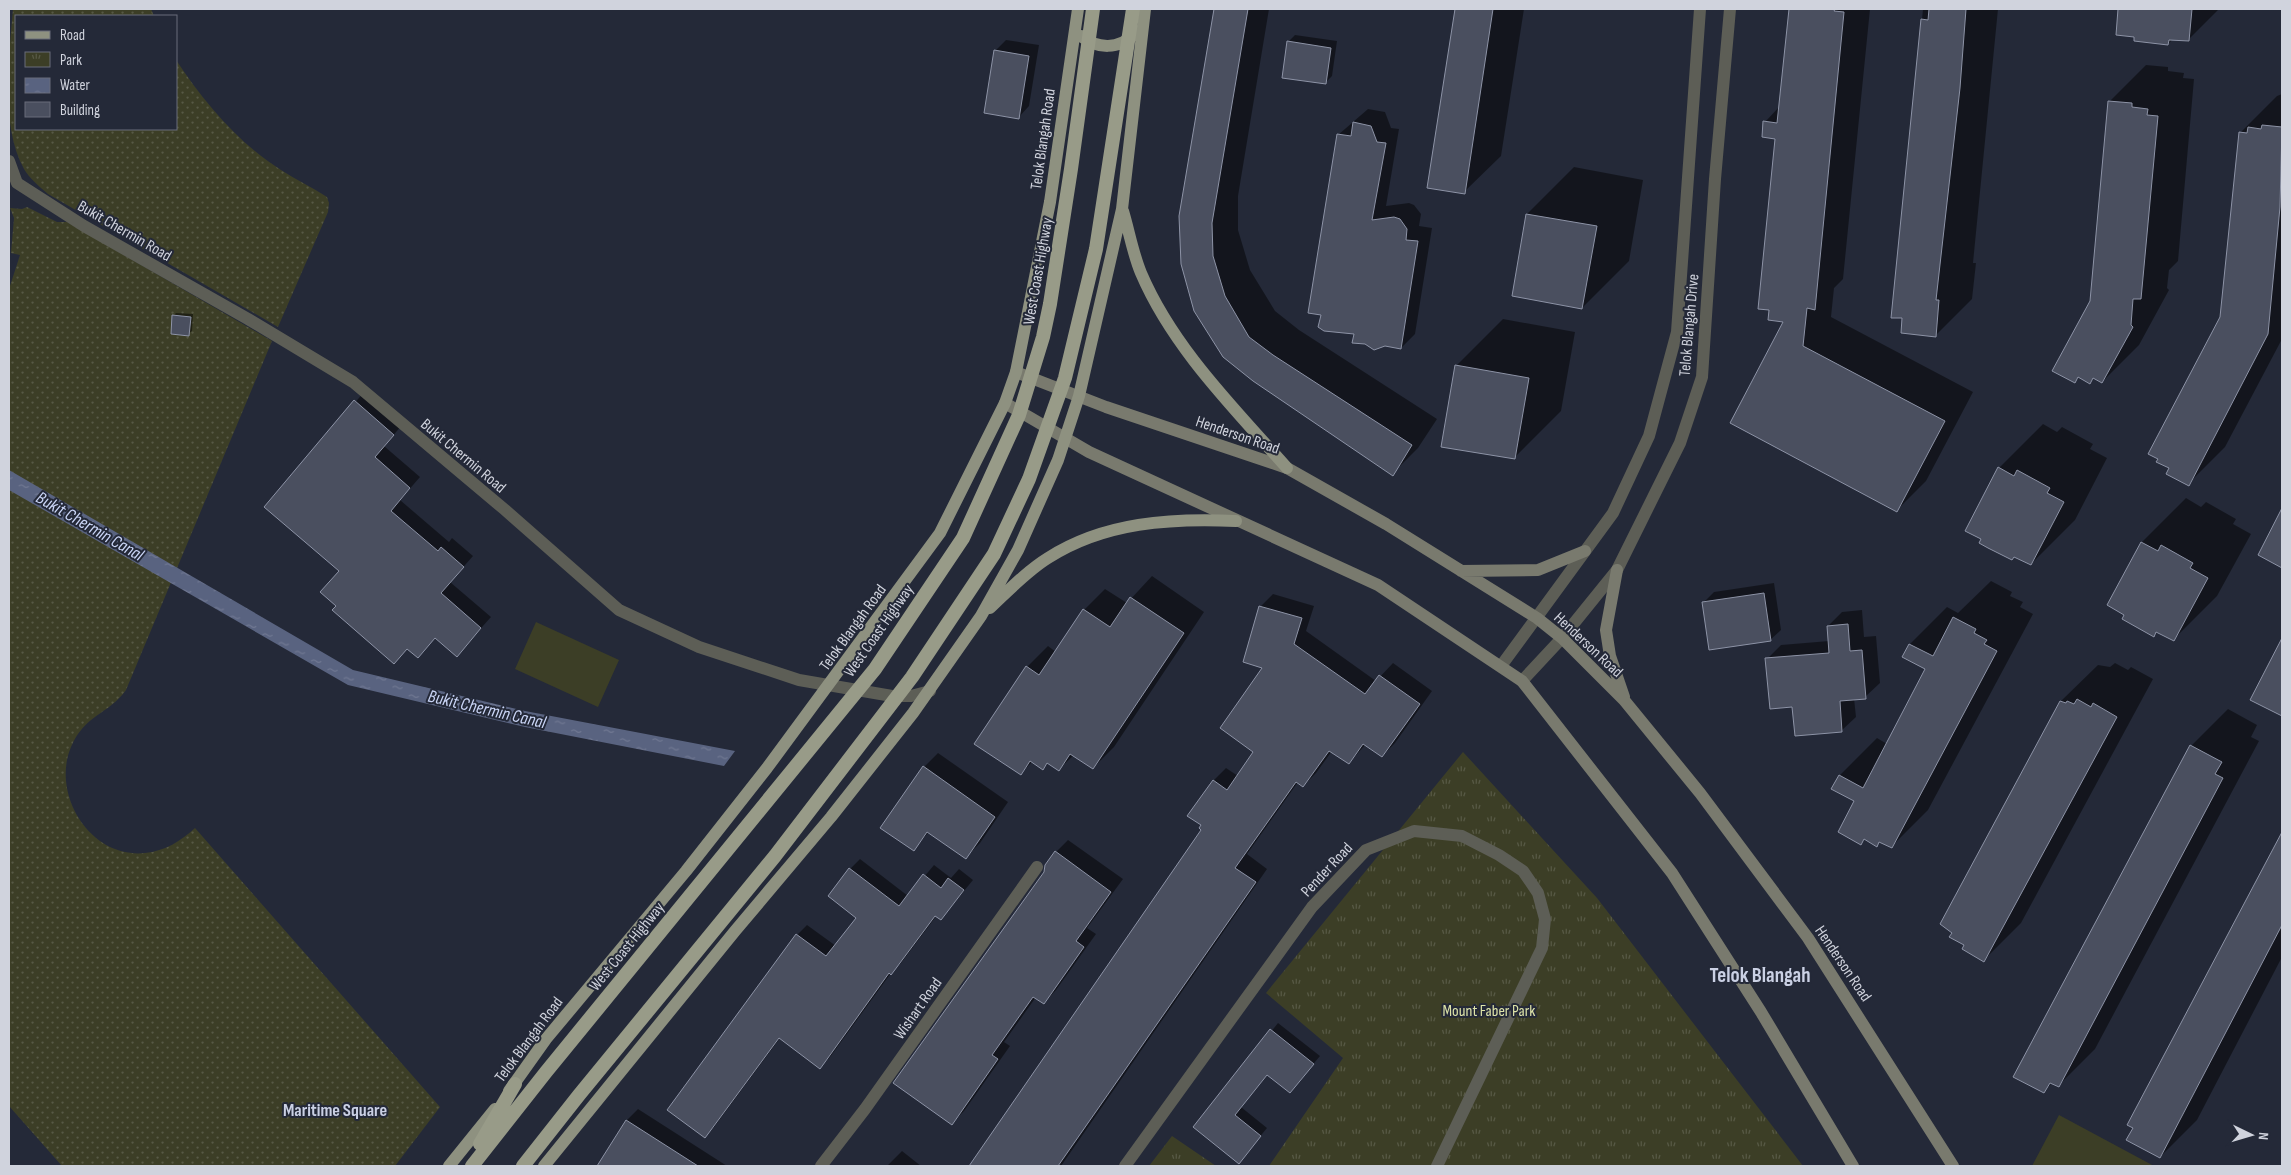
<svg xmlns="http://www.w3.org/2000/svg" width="2291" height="1175" viewBox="0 0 2291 1175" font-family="'Sofia Sans Condensed',sans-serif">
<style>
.grass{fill:url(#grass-dots)}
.park{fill:url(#park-tufts)}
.pitch{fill:#3c3e26}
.water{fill:url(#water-ripples)}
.shadow{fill:#0007}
.building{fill:#4a4f5f;stroke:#8d93a6}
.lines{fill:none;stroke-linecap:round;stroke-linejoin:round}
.minor{stroke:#5d5e56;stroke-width:12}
.secondary{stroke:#797a6e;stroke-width:12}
.primary{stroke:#8e9180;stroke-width:12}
.trunk{stroke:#989b88;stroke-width:14}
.labels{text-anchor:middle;stroke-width:4;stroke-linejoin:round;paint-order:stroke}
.street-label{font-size:16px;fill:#d0d3dd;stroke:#242938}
.park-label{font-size:16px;fill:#dee4a9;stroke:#242938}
.water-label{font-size:18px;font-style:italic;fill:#cad5f6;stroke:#242938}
.neighbourhood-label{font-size:18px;font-weight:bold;fill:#cad0e4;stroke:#242938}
.district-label{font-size:21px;font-weight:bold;fill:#cad0e4;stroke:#242938}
</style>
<defs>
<pattern id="grass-dots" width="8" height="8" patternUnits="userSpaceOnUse" patternTransform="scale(1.25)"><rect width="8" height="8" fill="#3c3e26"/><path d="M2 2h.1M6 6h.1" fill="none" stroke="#575945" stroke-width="1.8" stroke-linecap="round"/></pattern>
<pattern id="park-tufts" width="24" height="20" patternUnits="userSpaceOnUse" patternTransform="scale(1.25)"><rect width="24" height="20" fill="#3c3e26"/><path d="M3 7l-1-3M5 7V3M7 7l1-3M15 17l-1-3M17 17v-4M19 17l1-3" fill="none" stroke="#575945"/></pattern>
<pattern id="water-ripples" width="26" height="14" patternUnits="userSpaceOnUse" patternTransform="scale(1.25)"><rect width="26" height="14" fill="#596380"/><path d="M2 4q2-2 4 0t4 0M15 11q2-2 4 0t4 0" fill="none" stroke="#707892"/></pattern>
</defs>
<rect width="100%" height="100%" fill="#242938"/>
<!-- grass -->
<path class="grass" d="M13,9h138l3,7h-138v113h160v-69c28,42 61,82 105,110 15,10 31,17 46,27l2,6 -1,9 -50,115 -230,-133c-8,-7 -19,-16 -24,-25 -24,-43 -15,-112 -11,-160z
M27,207l30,15h10l205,119 -146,349c-18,25 -41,24 -55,57 -20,47 19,112 74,106 20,-2 36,-12 50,-25l245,279 -45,59h-333l-53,-60v-817l11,-34 -9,-2 3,-35 -4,-10 12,1z"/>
<!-- park -->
<path class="park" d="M1463,752l134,146 206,268h-534l74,-108 -77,-65z
M1172,1136l44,30h-67z"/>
<!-- pitch -->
<path class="pitch" d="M536,622l83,38 -21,47 -83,-38z
M2059,1115l95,51h-122z"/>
<!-- water -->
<path class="water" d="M9,470l344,200 172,41 210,40 -11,15 -199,-39 -177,-42 -339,-195z"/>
<!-- shadow -->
<path class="shadow" d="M1215,9h54l-31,187v34l12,40 25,41 24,19 138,89 -19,29 -26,26 -138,-94 -73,-164z
M1456,9h68l-23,147 -37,36 -35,-5z
M1789,9h81l-27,270 -9,9 -3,29 142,75 -47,89 -29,29 -112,-190 -8,-183 -12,-15 15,-16z
M1923,9h75l-25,254h3l-4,36 -37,37 -31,-19 -11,-1z
M2119,9h100l-31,31 -15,-1 -5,5 -51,-10z
M1295,35l42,6 -5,35 -7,7 -37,-41z
M1006,40l33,5 -10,61 -10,11 -24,-66z
M2146,65l22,2v4l16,2 -1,5 11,1 -16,182 -9,9 -2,18 2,2 -30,55 -37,37 -8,-4 -4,4 -11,-5 -5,5 17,-80 18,-200z
M2282,94v245l-57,108 -37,37 33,-167 19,-184 37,-37z
M1368,109l17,3 6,16 8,1 -13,77 23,-3 5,2 7,9 -2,12 13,2 -17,106 -14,14 -46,-16 -33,-18 16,-179z
M1574,167l69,13 -14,81 -47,47 -55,-94z
M176,313l17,1 -1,17 -4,3 -15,-18z
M1503,319l72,13 -14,79 -47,47 -58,-92z
M365,391l38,33 -19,22 36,31 -20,23 49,42 3,-4 21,18 -23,26 41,35 -34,38 -21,-18 -28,11 -14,14 -56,-56 3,-35 -76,-65z
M2043,424l14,8 5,-5 31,17 -3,5 17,9 -32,62 -44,44 -32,-96z
M2186,498l15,9 5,-5 30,17 -3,5 18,10 -34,62 -44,44 -15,-9 -4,4 -28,-21 -18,-9 34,-63z
M2282,511v50l-3,4 -19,-10z
M1152,576l52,36 -90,135 -21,21 -19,-13 -15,14 -10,-7 -6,6 -10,-7 -12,12 6,-106 21,-21 8,6 28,-42 21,-21 22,14z
M1991,581l21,11 -2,4 13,6 -3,5 13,7 -105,196 -37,37 -10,-6 -4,4 -12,-6 -4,4 -5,-42 -23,-12 7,-14 37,-37 10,6 40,-75 -23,-13 6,-12 37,-37 11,6z
M1774,583l7,47 -11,10 -66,-38 10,-10z
M1273,594l41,12 -8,25 70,50 17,-18 39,28 -37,52 -13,13 -16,-12 -17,19 -17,-12 -16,22 -13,13 -5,-4 -51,72 20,15 -206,297h-90l232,-337v-4l-14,-10 25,-35 12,-12 12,8 17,-24 9,-85 -4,-60z
M1862,610l2,27 12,-1 4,47 -15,14 -11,1 2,19 -15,14 -48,-25 -26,-47 14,-14 48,-4 -1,-15 14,-14z
M2282,641v74l-30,-15z
M2115,663l13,7 3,-3 22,12 -132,244 -37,37 -42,-36 119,-223 37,-36 12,2z
M2228,709l29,16 -6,12 8,4 -164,308 -37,37 -6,-3 -8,8 147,-345z
M938,753l70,49 -28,41 -15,15 -36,-26 -16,17 11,-82z
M2282,832v125l-85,163 -37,37 -25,-30 -6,-3z
M1068,840l55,39 -36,49 9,6 -40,56 -12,13 -8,-6 -32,45 6,4 -46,65 -12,12 93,-251 11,-20z
M860,859l48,37 26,-31 17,13 8,-9 14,11 -32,39 -4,-4 -36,48 -10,10 -61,84 -10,10 -40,-29 -66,89 -10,9 -36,-26 129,-175 10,-10 29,21 21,-29 -7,-48z
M1278,1023l42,33 -30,36 -22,-18 -27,33 26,21 -28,34 -44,-35z
M638,1109l89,57h-129l29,-46z
M902,1151l19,15h-34z"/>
<!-- building -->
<path class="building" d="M1214,9h34l-36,214 1,33 12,40 24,41 24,18 139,90 -19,31 -140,-95 -30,-24 -29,-46 -13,-47 -2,-48z
M1455,9h38l-28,185 -38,-6z
M1789,9h46l-1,2 10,1 -29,298 -8,-2 -4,38 142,75 -48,91 -167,-89 53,-101 -15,-2 1,-10 -11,-1 17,-170 -13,-2 1,-16 14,2z
M1929,9h37l-6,79 -24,212h3l-3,37 -35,-4 1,-15h-11l30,-299 7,1z
M2118,9h74l-3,32 -20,-1 -1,5 -34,-4v-4l-18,-2z
M1287,41l44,7 -5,36 -44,-6z
M994,50l35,6 -10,63 -35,-6z
M2108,101l24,2v4l16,2 -1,6 11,1 -17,183h-8l-2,26 2,2 -31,56 -9,-5 -3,6 -12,-7 -3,6 -23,-12 38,-70z
M1353,122l18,4 6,16 9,1 -14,77 22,-3 6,2 7,10 -1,11 12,1 -17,108 -16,-3 -11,4 -9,-6 -13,-1 2,-9 -30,-3 -6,-4 3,-12 -13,-2 29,-179 14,2z
M2262,125l20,2 -2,80 -12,127 -79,152 -23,-12 3,-6 -13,-6 2,-3 -10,-5 72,-137 19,-185 8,1 1,-6 13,2z
M1526,214l71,12 -15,83 -70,-13z
M172,315l19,2 -2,19 -18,-2z
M1455,365l74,13 -14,81 -74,-12z
M354,400l40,35 -19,22 35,31 -19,23 47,40 3,-4 23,20 -23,26 40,35 -24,29 -22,-19 -17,20 -11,-9 -13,15 -62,-54 4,-4 -16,-14 19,-21 -75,-64z
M1998,467l16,9 3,-6 33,18 -3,5 17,9 -33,63 -17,-8 -2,3 -24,-12 -9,-5 2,-4 -16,-8z
M2282,508v60l-24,-13z
M2141,542l17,9 3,-6 32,18 -3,5 18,10 -34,63 -18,-9 -2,5 -32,-18 2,-4 -17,-10z
M1764,593l7,48 -62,9 -7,-48z
M1130,597l54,36 -91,136 -23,-15 -11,17 -12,-8 -4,7 -13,-9 -9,14 -47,-31 52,-78 13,9 44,-66 27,18z
M1259,606l43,12 -8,26 71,50 14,-19 41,29 -38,53 -19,-13 -14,20 -20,-13 -26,36 -7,-5 -61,86 21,14 -198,284h-89l232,-336 -2,-2 2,-3 -14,-9 26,-36 14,10 26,-38 -33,-24 42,-60 -19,-6z
M1953,617l23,12 -2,4 13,7 -3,4 13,7 -105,197 -13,-6 -2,5 -13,-8 -3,6 -23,-13 16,-31 -23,-12 8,-14 24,13 62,-119 -23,-12 7,-13 24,12z
M1848,624l2,27 12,-1 4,49 -26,2 2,31 -47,4 -3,-29 -22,2 -5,-51 64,-5 -2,-27z
M2282,638v78l-32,-16z
M2077,699l14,8 2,-4 24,14 -133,245 -22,-13 2,-4 -15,-8 3,-4 -12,-9 120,-223 6,2 1,-2 7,3z
M2190,745l32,17 -7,12 8,4 -164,309 -9,-4 -6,10 -31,-16z
M923,766l72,51 -29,42 -39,-27 -13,19 -34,-23z
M2282,832v93l-122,233 -34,-18 7,-12 -6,-3z
M1055,851l56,41 -35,49 8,6 -40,57 -11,-7 -41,58 6,4 -46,66 -59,-42 151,-211 1,-7z
M849,868l50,38 24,-32 18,14 7,-10 16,12 -23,30 -6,-4 -44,59 -2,-2 -69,96 -41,-31 -74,100 -38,-28 129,-176 30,22 30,-38 -28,-22z
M1270,1029l44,35 -24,29 -23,-18 -32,40 26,21 -22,28 -46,-37z
M626,1120l72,46h-101z"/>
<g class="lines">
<!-- minor -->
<path class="minor" d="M9,161l8,22 67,43 164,93 105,63 151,127 115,101 80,37 100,33 93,16h19l19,-5
M1501,666l112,-153 36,-77 28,-104 23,-323
M1522,681l40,-43 55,-68 63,-127 22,-66 13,-198 15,-170
M821,1166l44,-57 172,-242
M1125,1166l187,-259 54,-57 48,-19 48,5 37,19 24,16 15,22 7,26 -3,29 -105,218"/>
<!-- secondary -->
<path class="secondary" d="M1016,372l90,35 181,61 99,56 151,94 25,20 62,62 76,93 108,145 145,228
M1005,403l84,49 289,133 144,96 150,192 89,139 92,154
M1617,570l-11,60 4,26 14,41
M1461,571l77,-1 47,-19"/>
<!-- primary -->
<path class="primary" d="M1081,36c16,13 38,14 53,-2
M1123,211c6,20 10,43 18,62 32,75 93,135 146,195
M990,608c18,-17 37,-37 58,-50 56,-36 123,-40 188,-37
M509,1091l37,-52 140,-168 81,-103 173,-235 65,-130 11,-31 34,-170 28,-193
M449,1166l46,-57
M544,1166l191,-235 96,-114 82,-104 68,-97 37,-66 40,-90 21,-64 43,-187 23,-200"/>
<!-- trunk -->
<path class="trunk" d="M480,1144l35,-60
M472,1166l74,-94 329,-403 88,-131 56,-123 24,-78 7,-33 21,-135 22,-160
M523,1166l56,-71 196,-239 137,-179 82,-123 35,-75 36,-101 31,-129 37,-240"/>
</g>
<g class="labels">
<!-- street labels -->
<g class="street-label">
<text transform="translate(1042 139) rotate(-82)" y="6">Telok Blangah Road</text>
<text transform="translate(125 230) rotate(30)" y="6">Bukit Chermin Road</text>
<text transform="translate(1037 271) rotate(-80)" y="6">West Coast Highway</text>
<text transform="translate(1688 325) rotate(-85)" y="6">Telok Blangah Drive</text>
<text transform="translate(1238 434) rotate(19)" y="6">Henderson Road</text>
<text transform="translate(464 455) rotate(40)" y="6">Bukit Chermin Road</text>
<text transform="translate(852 627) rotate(-54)" y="6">Telok Blangah Road</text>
<text transform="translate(878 630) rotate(-55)" y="6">West Coast Highway</text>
<text transform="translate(1589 644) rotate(43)" y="6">Henderson Road</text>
<text transform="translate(1326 869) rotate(-47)" y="6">Pender Road</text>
<text transform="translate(626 946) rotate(-51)" y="6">West Coast Highway</text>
<text transform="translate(1844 963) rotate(56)" y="6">Henderson Road</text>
<text transform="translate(917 1008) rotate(-55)" y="6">Wishart Road</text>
<text transform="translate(528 1039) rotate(-53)" y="6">Telok Blangah Road</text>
</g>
<!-- park labels -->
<g class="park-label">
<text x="1489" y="1016">Mount Faber Park</text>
</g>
<!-- water labels -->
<g class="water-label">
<text transform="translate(90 526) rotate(30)" y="6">Bukit Chermin Canal</text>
<text transform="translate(487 709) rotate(13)" y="6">Bukit Chermin Canal</text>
</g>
<!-- neighbourhood labels -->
<g class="neighbourhood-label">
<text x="335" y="1116">Maritime Square</text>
</g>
<!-- district labels -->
<g class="district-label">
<text x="1760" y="982">Telok Blangah</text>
</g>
</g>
<!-- border -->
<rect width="2291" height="1175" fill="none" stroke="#d0d3dd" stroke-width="20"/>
<!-- legend -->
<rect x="15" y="15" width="162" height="115" fill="#242938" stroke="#696d7a"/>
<rect x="25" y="31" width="25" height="8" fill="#8e9180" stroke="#696d7a"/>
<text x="60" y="40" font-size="15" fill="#d0d3dd">Road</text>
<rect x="25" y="52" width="25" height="15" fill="url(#park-tufts)" stroke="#696d7a"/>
<text x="60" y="65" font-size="15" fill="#d0d3dd">Park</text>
<rect x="25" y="78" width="25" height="15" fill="url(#water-ripples)" stroke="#696d7a"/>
<text x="60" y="90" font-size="15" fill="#d0d3dd">Water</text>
<rect x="25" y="102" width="25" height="15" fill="#4a4f5f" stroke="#696d7a"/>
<text x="60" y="115" font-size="15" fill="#d0d3dd">Building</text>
<!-- north arrow -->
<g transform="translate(2251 1135) rotate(95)" stroke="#242938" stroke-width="4" paint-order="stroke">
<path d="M0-4L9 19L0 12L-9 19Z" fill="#d0d3dd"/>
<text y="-8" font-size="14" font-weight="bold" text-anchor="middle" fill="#d0d3dd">N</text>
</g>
</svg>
